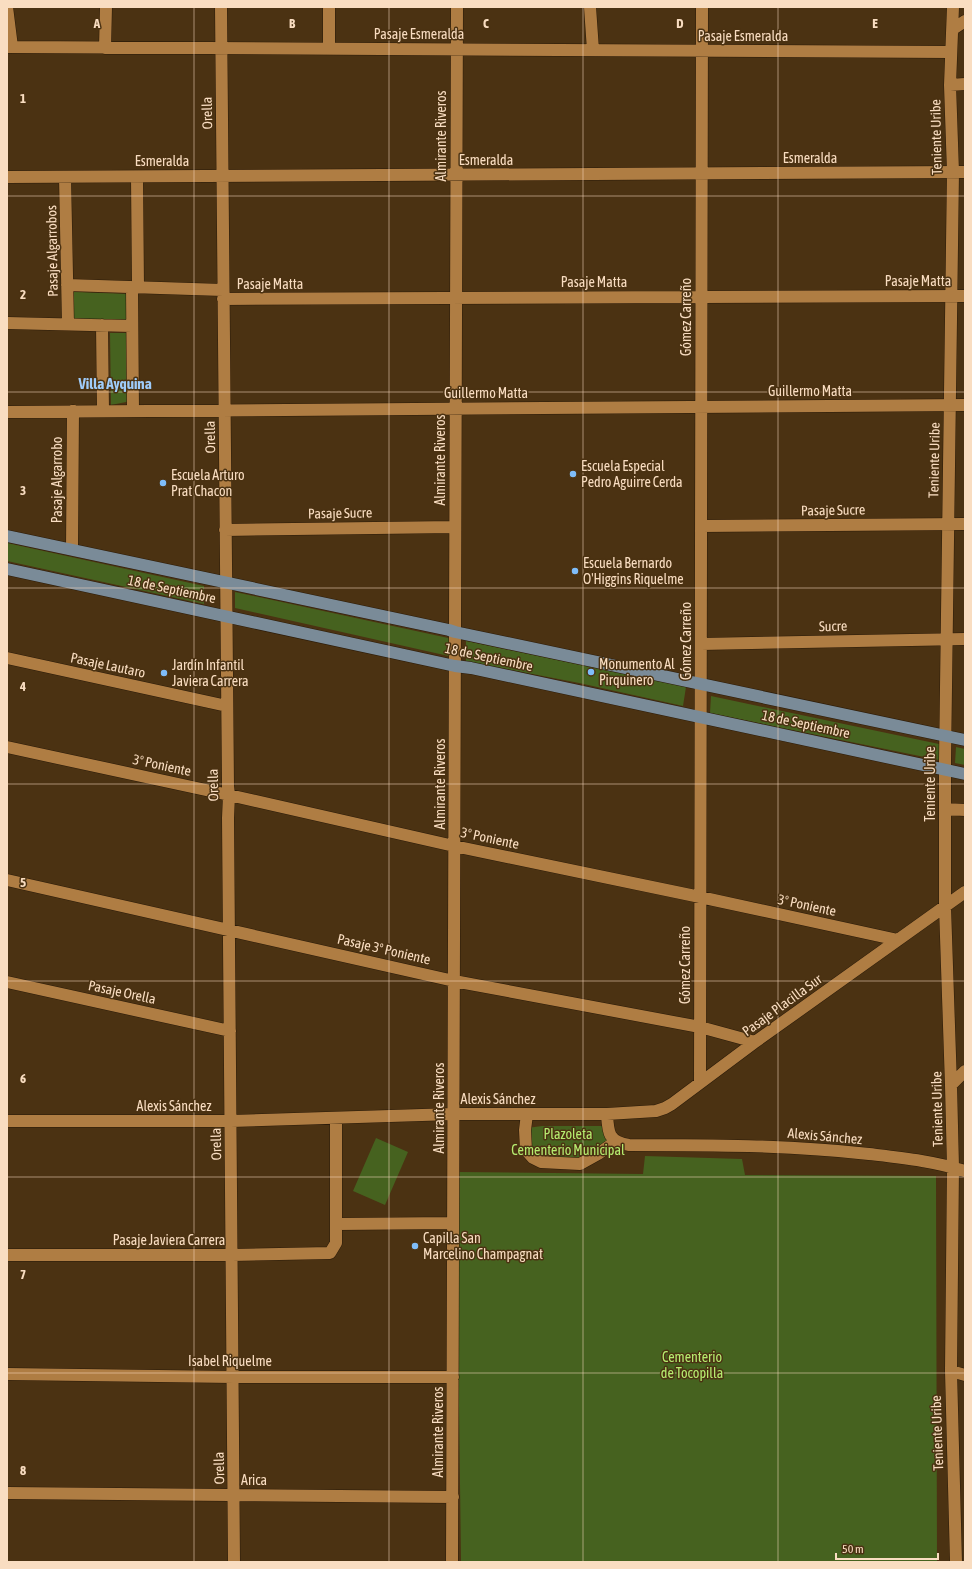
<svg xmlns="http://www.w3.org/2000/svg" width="972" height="1569" viewBox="0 0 972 1569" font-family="'Asap Condensed',sans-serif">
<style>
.green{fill:#46621f}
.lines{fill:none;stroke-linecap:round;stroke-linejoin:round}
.minor-casing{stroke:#2b1b09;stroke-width:13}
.major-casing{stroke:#2b1b09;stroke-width:13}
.minor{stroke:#af7d43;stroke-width:12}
.major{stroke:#7a8b98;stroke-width:12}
.grid{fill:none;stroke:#f9ddc1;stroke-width:1;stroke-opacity:0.55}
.poi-dot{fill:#7fbdfa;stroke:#4b3212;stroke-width:1.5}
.labels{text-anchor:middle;stroke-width:3;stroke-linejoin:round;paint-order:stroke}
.street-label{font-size:14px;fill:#f9ddc1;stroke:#4b3212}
.poi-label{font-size:14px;fill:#f9ddc1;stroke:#4b3212;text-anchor:start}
.park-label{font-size:14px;fill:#b6ed70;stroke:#4b3212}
.neighbourhood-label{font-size:15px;font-weight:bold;fill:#9fccfa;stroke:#4b3212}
.grid-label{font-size:13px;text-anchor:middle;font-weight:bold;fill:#f9ddc1;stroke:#4b3212;stroke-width:3;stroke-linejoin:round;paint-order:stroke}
</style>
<rect width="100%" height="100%" fill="#4b3212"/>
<!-- green -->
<path class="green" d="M74,292l55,2v27l-56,-1z
M110,333h18l3,68 -20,4z
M7,543l197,43v18l-197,-43z
M235,592l218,47v18l-218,-49z
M466,641l220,46 -3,19 -104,-23 -113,-22z
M711,696l228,48v16l-229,-47z
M956,747l9,2v16l-10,-2z
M542,1126h65l2,13 -14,10 -17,9h-33l-13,-5 -5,-25z
M376,1138l32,14 -23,53 -32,-14z
M645,1156l97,3 3,16 191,1 1,386h-476l-5,-390 187,2z"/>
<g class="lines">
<defs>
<path id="minor" d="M7,7l5,40
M221,7l7,779 1,9 -1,23 6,744
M329,7v42
M590,7l3,43
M953,7l-3,78 3,87 -8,589v146l6,178 2,82 -2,204 5,191
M953,29l12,-8
M7,47l944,5
M105,48l1,-41
M950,85l15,-1
M7,177l958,-5
M65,177l3,147
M137,177l1,110
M67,285l156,5
M132,287l1,124
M223,299l742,-3
M7,323l125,3
M102,325l1,86
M7,412l958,-7
M701,526l264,-2
M225,530l230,-3
M72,549l1,-138
M701,644l264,-5
M7,658l220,48
M7,747l222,48 225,51 246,51 198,43
M945,809l20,1
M7,880l447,101 246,46 55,15
M7,982l223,49
M700,1083l2,-1076
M951,1085l14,-14
M527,1114l-2,16 1,20 7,8 8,4 39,2 18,-10 17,-12
M607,1114c1,18 1,28 22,31 80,0 160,0 240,9 34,4 64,7 96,17
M7,1121h224l223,-7h153l49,-3 9,-3 7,-4 83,-62 210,-150
M337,1224l116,-1
M7,1255h225l98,-2 6,-10v-125
M951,1371l14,4
M7,1374l226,3h220
M7,1493l446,4
M452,1562l5,-1555"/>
<path id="major" d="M7,536l442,94 6,2 510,108
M7,569l448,97 16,2 494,106"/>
</defs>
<!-- minor casing -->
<use href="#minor" class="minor-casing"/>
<!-- major casing -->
<use href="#major" class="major-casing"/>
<!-- minor -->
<use href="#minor" class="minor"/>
<!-- major -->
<use href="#major" class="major"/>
</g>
<!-- grid -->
<path class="grid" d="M194,7v1555M389,7v1555M583,7v1555M778,7v1555M7,196h958M7,392h958M7,588h958M7,784h958M7,981h958M7,1177h958M7,1373h958"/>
<!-- markers -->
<g class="poi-dot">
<circle cx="573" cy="474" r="4"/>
<circle cx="163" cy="483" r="4"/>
<circle cx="575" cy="571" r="4"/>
<circle cx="591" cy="672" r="4"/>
<circle cx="164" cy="673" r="4"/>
<circle cx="415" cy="1246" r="4"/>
</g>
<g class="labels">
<!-- street labels -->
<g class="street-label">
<text x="419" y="39">Pasaje Esmeralda</text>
<text x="743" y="41">Pasaje Esmeralda</text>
<text transform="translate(207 113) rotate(-91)" y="5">Orella</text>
<text transform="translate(441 136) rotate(-90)" y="5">Almirante Riveros</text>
<text transform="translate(936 137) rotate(-91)" y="5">Teniente Uribe</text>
<text x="810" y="163">Esmeralda</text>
<text x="486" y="165">Esmeralda</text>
<text x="162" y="166">Esmeralda</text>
<text transform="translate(52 251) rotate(-91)" y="5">Pasaje Algarrobos</text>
<text x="918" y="286">Pasaje Matta</text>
<text x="594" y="287">Pasaje Matta</text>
<text x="270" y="289">Pasaje Matta</text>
<text transform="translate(686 317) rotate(-90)" y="5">Gómez Carreño</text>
<text x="810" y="396">Guillermo Matta</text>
<text x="486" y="398">Guillermo Matta</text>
<text transform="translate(210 437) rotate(-91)" y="5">Orella</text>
<text transform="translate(440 460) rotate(-90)" y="5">Almirante Riveros</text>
<text transform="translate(934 460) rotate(-89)" y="5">Teniente Uribe</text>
<text transform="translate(57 480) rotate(-90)" y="5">Pasaje Algarrobo</text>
<text transform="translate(833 510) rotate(-1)" y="5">Pasaje Sucre</text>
<text transform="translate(340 513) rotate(-1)" y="5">Pasaje Sucre</text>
<text transform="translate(172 589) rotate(12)" y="5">18 de Septiembre</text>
<text transform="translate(833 626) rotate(-1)" y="5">Sucre</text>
<text transform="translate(686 641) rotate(-90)" y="5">Gómez Carreño</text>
<text transform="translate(489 657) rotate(12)" y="5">18 de Septiembre</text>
<text transform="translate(108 665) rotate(12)" y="5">Pasaje Lautaro</text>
<text transform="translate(806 724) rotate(12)" y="5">18 de Septiembre</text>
<text transform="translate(162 765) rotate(12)" y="5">3° Poniente</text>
<text transform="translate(440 784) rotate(-90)" y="5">Almirante Riveros</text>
<text transform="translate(930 784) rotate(-90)" y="5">Teniente Uribe</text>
<text transform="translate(213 785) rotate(-91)" y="5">Orella</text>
<text transform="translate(490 838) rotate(12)" y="5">3° Poniente</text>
<text transform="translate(807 905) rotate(12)" y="5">3° Poniente</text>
<text transform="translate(384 949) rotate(13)" y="5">Pasaje 3° Poniente</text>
<text transform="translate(685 965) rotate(-90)" y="5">Gómez Carreño</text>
<text transform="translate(122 992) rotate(12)" y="5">Pasaje Orella</text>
<text transform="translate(782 1005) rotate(-36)" y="5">Pasaje Placilla Sur</text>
<text x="498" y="1104">Alexis Sánchez</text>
<text x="174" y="1111">Alexis Sánchez</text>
<text transform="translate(439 1108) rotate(-90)" y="5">Almirante Riveros</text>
<text transform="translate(937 1109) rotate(-91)" y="5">Teniente Uribe</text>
<text transform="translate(825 1136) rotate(5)" y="5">Alexis Sánchez</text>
<text transform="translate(216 1144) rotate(-91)" y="5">Orella</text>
<text x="169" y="1245">Pasaje Javiera Carrera</text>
<text x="230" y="1366">Isabel Riquelme</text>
<text transform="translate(438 1432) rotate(-90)" y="5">Almirante Riveros</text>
<text transform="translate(937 1433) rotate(-92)" y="5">Teniente Uribe</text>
<text transform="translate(219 1468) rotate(-91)" y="5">Orella</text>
<text x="254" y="1485">Arica</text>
</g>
<!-- poi labels -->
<g class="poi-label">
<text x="581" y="471">Escuela Especial<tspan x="581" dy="16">Pedro Aguirre Cerda</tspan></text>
<text x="171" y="480">Escuela Arturo<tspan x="171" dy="16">Prat Chacon</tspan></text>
<text x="583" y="568">Escuela Bernardo<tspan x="583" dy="16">O'Higgins Riquelme</tspan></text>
<text x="599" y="669">Monumento Al<tspan x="599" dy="16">Pirquinero</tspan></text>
<text x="172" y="670">Jardín Infantil<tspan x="172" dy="16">Javiera Carrera</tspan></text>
<text x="423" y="1243">Capilla San<tspan x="423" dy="16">Marcelino Champagnat</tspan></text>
</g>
<!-- park labels -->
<g class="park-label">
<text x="568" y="1139">Plazoleta<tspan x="568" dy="16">Cementerio Municipal</tspan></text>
<text x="692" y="1362">Cementerio<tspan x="692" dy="16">de Tocopilla</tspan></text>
</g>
<!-- neighbourhood labels -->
<g class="neighbourhood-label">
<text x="115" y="389">Villa Ayquina</text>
</g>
</g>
<g class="grid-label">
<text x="97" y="28">A</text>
<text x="292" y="28">B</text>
<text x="486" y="28">C</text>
<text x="680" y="28">D</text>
<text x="875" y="28">E</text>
<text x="23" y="103">1</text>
<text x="23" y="299">2</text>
<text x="23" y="495">3</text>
<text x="23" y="691">4</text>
<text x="23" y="887">5</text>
<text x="23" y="1083">6</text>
<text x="23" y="1279">7</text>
<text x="23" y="1475">8</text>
</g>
<!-- border -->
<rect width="972" height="1569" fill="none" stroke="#f9ddc1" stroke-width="16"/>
<!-- scale -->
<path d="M836 1553v6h102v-6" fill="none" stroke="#f9ddc1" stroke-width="2"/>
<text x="842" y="1553" font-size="12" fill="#f9ddc1" stroke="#4b3212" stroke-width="3" paint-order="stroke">50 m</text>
</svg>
